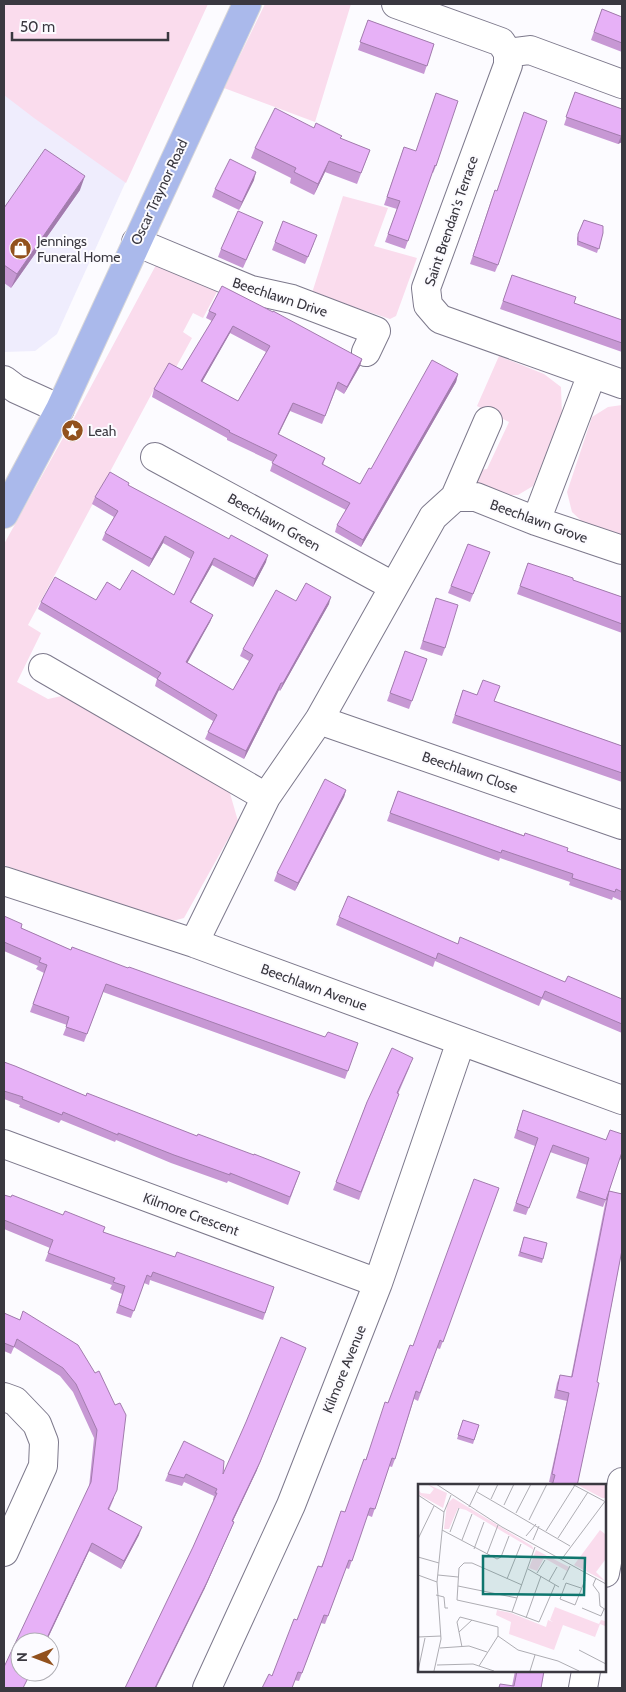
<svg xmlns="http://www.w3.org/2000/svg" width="626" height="1692" viewBox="0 0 626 1692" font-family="Cabin,sans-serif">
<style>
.built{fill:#efedfd}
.green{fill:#fadced}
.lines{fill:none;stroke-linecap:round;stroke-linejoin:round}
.minor-casing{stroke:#7d798c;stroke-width:30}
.major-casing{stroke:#d8d7d9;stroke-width:30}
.minor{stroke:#fff;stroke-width:28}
.major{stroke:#aab9eb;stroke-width:28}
.wall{fill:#c798d4;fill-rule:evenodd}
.shaded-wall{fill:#a27cad}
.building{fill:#e7b1f7;stroke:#a27cad;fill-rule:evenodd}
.labels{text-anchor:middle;stroke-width:4;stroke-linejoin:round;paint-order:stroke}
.street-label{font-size:14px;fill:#3a3840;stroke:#fcfbff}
.poi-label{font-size:14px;fill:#3a3840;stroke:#fcfbff;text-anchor:start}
.inset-road{fill:none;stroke:#aeadb3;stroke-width:1}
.view{fill:#0f766e;fill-opacity:0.15;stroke:#0f766e;stroke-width:2.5}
.inset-edge{fill:none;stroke:#3a3840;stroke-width:2.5}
</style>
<rect width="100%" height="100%" fill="#fcfbff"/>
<!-- built -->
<path class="built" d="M4,4h202l-149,330 -22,17 -31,1z"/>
<!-- green -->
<path class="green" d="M4,4h204l-82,179 -92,-65 -30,-23z
M265,4h86l-36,118 -91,-34z
M343,196l45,12 -14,38 43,12 -21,58 -6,3 -78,-26z
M156,265l63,23 -16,30 -10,-5 -10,19 9,6 -18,33 -8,-4 -138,258 13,8 -24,49 31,17 23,-5 158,96 9,31 -54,97 -19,5 -161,-58v-321l69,-124z
M499,356l45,18 17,13 1,28 -29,71 -15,9h-16l-29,-14 2,-10 12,-2 22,-47 -32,-16z
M622,405v130l-1,4 -33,-12 -16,-15 -5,-20 25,-75 16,-10z"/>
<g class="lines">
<defs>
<path id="minor" d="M396,4l105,38 7,11v12l-82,223 2,17 12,14 182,65
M508,53l22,-3 92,34
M136,242l115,48 41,9 84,32 -10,21
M4,380l12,9 44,20
M155,457l238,129
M455,497h21l60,24 86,29
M536,521l56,-147
M43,668l223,129
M319,720l303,105
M4,881l190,62 428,157
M194,943l72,-146 53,-77 114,-203 22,-20 33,-76
M4,1144l374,139
M4,1397l11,4 22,23 7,18 -1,24 -39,86
M605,1573l17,-91
M207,1688l84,-183 87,-222 83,-242
M583,1688l3,-17"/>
<path id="major" d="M4,514l56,-105 187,-405"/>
</defs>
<!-- minor casing -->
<use href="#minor" class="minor-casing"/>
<!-- major casing -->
<use href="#major" class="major-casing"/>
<!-- minor -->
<use href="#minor" class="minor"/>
<!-- major -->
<use href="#major" class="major"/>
</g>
<!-- wall -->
<path class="wall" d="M602,9l20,8v35l-31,-12z
M368,20l66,24 -10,30 -66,-24z
M575,92l47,17v33l-4,2 -54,-19z
M314,128l56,22 -13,34 -32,-12 -11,23 -24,-12 1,-5 -40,-20 4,-10z
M404,147l32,19 -3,7h-1l-27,76 -20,-7 12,-33 -13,-4z
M254,180l-15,30 -27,-13 3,-8z
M80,190l-69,98 -7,-5v-75z
M492,198l6,67 -3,7 -25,-8z
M584,220l19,13 -6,20 -20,-8v-7z
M283,221l31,22 -9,21 -33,-14z
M260,230l-17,38 -25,-11 3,-8z
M512,275l62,28 48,17v32l-122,-43z
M209,311l153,48 -2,7 -16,28 -8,-5 -14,35 -32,-13 -12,23 47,24 -2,7 37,19 11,-15 87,-95 -2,8 -95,165 -26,-15 2,-7 9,-15 -76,-39 3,-9 -46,-22v-2l-75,-41 2,-8 28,-19 30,-49 -6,-3zM230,333l36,19 -28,49 -36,-19z
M128,485l138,77 -13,25 -41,-22 -21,37 22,13 -3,7 -23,40 46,28 16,-29 -9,-5 3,-7 53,-48 33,3 -49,87 -1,-1 -35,69 -39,-20 8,-18 -58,-35 2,-7 -119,-70 3,-7 55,-2 24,-10 54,5 17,-36 -28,-16 -14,24 -47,-27 3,-7 9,-16 -22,-13 3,-7z
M468,544l22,8 -20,50 -22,-9z
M528,563l45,17 49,17v36l-105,-39z
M436,598l9,50 -3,8 -22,-7z
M405,651l22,8 -18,50 -22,-8z
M463,690l159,56v36l-170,-59z
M346,790l-2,7 -49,94 -21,-10 3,-8z
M398,791l224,79v31l-9,-4 -1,3 -43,-15 1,-3 -70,-24 -1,3 -112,-40z
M4,916l17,12 50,22 57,18 197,69 33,6 -13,36 -242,-87 -19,50 -21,-7 4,-10 -37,-13 14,-39 -8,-4 2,-3 -34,-15z
M339,917l119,27 107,38 57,17v34l-80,-34 -3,7 -104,-45 -2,6 -97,-42z
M4,1062l82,34 111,40 103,36 -12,33 -60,-24 -1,2 -56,-20 -55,-23 -1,2 -54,-22 -2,3 -40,-16 1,-2 -16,-6z
M410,1066l-12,28 -2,8 -37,98 -26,-10 34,-88z
M523,1110l83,30 16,-6v26l-3,-1 -10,32 13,3v60l-1,1 -44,231h-26l1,-3 -3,-1 18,-81 -13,-3 3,-15 3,-8 11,2 35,-178 -3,8 -27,-9 11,-33 -37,-13 -24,63 -13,-4 22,-65 -21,-8z
M499,1188l-59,161 -3,-1 -19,53 -4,-2 -19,60 -3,8 -3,-1 -17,51 -5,-2 -18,54 -3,-1 -21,56 -4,-1 -22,58 -27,-5 49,-109 24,-55 43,-109 25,-57z
M4,1195l99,37 72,25 99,30 -11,33 -113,-40 -1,5 -5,-2 -13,35 -15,-5 6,-19 -12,-5 2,-4 -67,-24 5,-13 -46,-19z
M523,1241l20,18 -1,4 -24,-7z
M4,1313l74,32 36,153 -5,12 30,25 -18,34 -32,-18 -43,91h-26l69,-155 5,-49 -21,-46 -13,-16 -46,-29 -3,7 -7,-3z
M463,1420l16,5 -6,19 -16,-5z
M257,1470l-24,51 1,1 -3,7 -27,61 -11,-43 21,-46 -1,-1 1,-4 -30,-14 -2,4 -17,-5 3,-7h55z
M515,1671h29l-3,17h-43l2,-4 12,2z"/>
<!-- shaded-wall -->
<path class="shaded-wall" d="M622,135v7l-4,2 3,-8z
M329,161l-4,11 -11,23 4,-11z
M256,172l-2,8 -15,30 3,-8z
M85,176l-5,14 -69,98 6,-14z
M233,326l-3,7 -32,56 3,-8z
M362,359l-2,7 -16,28 3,-7z
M458,374l-2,8 -95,165 2,-7z
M293,403l-3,8 -15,31 3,-8z
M165,536l-2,7 -14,24 3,-8z
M268,555l-2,7 -13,25 2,-8z
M214,558l-2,7 -25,44 3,-7z
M331,597l-2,7 -49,87 3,-8z
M213,615l-3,7 -26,47 2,-7z
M281,683l-2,7 -35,69 2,-8z
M346,790l-2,7 -49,94 3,-8z
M306,1348l-49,122 -28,59 3,-8z
M234,1522l-30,68 -48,98h-1z
M142,1527l-3,8 -18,34 3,-8z
M92,1543l-3,8 -43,91h-1z"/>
<!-- building -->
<path class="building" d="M602,9l20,8v26l-28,-11z
M368,20l66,24 -7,22 -67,-24z
M575,92l47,17v26l-1,1 -55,-19z
M436,93l22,8 -22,65 -1,-1 -27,76 -20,-7 12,-33 -13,-4 17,-50 12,4z
M275,108l39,20 2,-5 26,13 -2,2 30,12 -9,23 -32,-12 -11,23 -24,-12 2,-4 -41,-20z
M524,112l23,9 -49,144 -25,-9 22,-66 2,1z
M45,149l40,27 -68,98 -13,-9v-57z
M230,159l26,13 -14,30 -27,-13z
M238,211l25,11 -17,38 -25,-11z
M584,220l19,6v7l-4,16 -21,-8v-7z
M283,221l34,14 -9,22 -33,-15z
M512,275l64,22 -2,6 48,17v23l-119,-42z
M222,286l51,26v-1l89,48 -15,28 -9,-5 -13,34 -32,-13 -15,31 47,24 -3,6 38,20 9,-16 2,1 61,-109 26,14 -95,166 -26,-15 13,-22 -78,-40 5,-8 -48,-23 1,-1 -76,-42 15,-26 13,7 34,-56 -7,-3zM233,326l37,20 -32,55 -37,-20z
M110,472l19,11 -1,2 101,54 2,-4 37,20 -13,24 -41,-21 -24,44 23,13 -27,47 47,28 20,-35 -10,-6 33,-59 20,11 10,-18 25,14 -48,86h-2l-35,68 -38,-19 9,-17 -60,-36 4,-6 -120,-71 14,-25 41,23 11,-18 13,8 12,-20 42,25 20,-43 -29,-16 -13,23 -47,-26 13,-22 -23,-14z
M468,544l22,8 -17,42 -22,-8z
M528,563l45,15v2l49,17v27l-102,-38z
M436,598l22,7 -13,43 -22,-7z
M405,651l22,8 -15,42 -22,-8z
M483,680l17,6 -6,15 128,45v27l-167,-58 8,-25 14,5z
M325,779l21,11 -48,93 -21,-10z
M398,791l126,45 1,-3 43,15 -1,3 55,19v22l-6,-3 -1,3 -43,-14 1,-4 -71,-24 -1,3 -111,-40z
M348,896l110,48 2,-7 105,45 3,-6 54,23v25l-77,-33 -3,7 -104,-45 -2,6 -97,-42z
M4,916l18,8 -1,4 50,22 1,-3 56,21 1,-1 196,70 3,-5 30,11 -10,28 -242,-87 -19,50 -21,-7 3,-10 -36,-13 14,-39 -8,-3 2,-4 -37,-16z
M392,1048l21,10 -16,35 2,1 -38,98 -25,-10 31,-80z
M4,1062l11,4 71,30 1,-3 110,43 1,-2 56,21v-1l46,18 -10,25 -60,-24v2l-56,-20 -56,-22v2l-55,-23 -1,3 -40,-16 1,-2 -19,-6z
M523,1110l83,30 4,-10 12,4v18l-16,48 -27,-9 10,-33 -36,-13 -24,63 -13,-5 22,-65 -21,-8z
M474,1179l25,9 -56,154 -3,-2 -20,53 -4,-2 -21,68 -3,-1 -17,51 -5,-1 -18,53 -3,-1 -21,56 -4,-1 -22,58 -4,-1 -6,16h-30l7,-14 3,2 22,-57 3,1 21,-54 4,1 19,-56 4,1 19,-53 2,1 19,-58 3,1 22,-58 3,1z
M609,1191l13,3v56l-14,73 -11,59 2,1 -22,103h-25l3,-11 -3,-1 17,-81 -12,-3 3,-15 12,2z
M4,1195l7,2 1,-2 51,20 2,-4 40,16 -2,5 72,25 2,-5 97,35 -9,26 -112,-41 -2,5 -4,-2 -13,36 -15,-6 6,-19 -12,-4 2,-4 -67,-25 5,-13 -49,-20z
M524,1237l23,6 -4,16 -23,-7z
M23,1311l55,34 17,28 4,-2 16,34 5,-2 6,12 -9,75 -9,19 34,18 -18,34 -32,-18 -47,99h-25v30h11l-8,16h-19v-21l87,-185 6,-52 -21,-46 -13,-16 -46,-29 -3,8 -10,-4v-30l16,7z
M281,1337l25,11 -46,114 -28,59 2,1 -27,60 -52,106h-30l68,-141 24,-54h-2l2,-4 -31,-15 -2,4 -16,-4 16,-33 40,20 -1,13 23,-52z
M463,1420l16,5 -5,15 -16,-5z
M517,1671h27l-3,17h-42l1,-4 14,2z"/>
<!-- icons -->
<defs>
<symbol id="shop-disc" viewBox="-11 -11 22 22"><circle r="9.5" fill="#92511d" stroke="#fcfbff"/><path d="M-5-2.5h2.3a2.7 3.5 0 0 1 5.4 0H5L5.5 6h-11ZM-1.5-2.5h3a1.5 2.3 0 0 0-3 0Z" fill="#fff"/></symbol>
<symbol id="sight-disc" viewBox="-11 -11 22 22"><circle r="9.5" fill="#92511d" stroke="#fcfbff"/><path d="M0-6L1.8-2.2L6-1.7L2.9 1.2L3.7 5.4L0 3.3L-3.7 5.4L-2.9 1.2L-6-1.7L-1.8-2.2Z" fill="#fff"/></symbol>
</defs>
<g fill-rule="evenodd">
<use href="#shop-disc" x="8" y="236" width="25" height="25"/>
<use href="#sight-disc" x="60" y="418" width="25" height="25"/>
</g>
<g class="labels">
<!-- street labels -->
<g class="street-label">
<text transform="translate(159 192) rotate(-65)" y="5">Oscar Traynor Road</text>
<text transform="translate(451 221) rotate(-71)" y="5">Saint Brendan's Terrace</text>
<text transform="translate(280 297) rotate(18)" y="5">Beechlawn Drive</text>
<text transform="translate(539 521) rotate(20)" y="5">Beechlawn Grove</text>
<text transform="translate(274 522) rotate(29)" y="5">Beechlawn Green</text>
<text transform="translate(470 772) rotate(19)" y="5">Beechlawn Close</text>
<text transform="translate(314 987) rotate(20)" y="5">Beechlawn Avenue</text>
<text transform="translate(191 1214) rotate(20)" y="5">Kilmore Crescent</text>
<text transform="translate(344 1369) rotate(-68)" y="5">Kilmore Avenue</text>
</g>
<!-- poi labels -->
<g class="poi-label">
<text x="37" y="246">Jennings<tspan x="37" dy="16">Funeral Home</tspan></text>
<text x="88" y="436">Leah</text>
</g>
</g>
<!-- overview -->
<g transform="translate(418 1484)">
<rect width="188" height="188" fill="#fcfbff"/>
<path d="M9,0l20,9 -4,15 -25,-14v-5l3,4 9,1 4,-5zM158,0h29v14h-3zM35,14l79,48 2,4 -68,-40 -8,-2 -9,21h-5l3,-25zM182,46l5,4v26l-9,12 9,9 -31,-16zM118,66l33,17 -2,4 -23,-13 -7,13 -8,-3zM137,123l44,17 2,-4 4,1v5l-5,-2 -5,13 -32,-12 -9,25 -45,-16 2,-12 -15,-7 1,-5 14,3 35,14 2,-7 5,2 -3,-2z" fill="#fadced"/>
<path class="inset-road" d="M18,0l66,43 104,57M154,0l32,17M59,8l93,54M0,11l26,17M73,15l7,-15M86,21l10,-21M51,23l11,-23M98,29l15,-29M111,36l18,-36M24,46l55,29 4,-2 8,-21M128,47l29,-46M32,48l9,-24M108,52l10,-12M140,54l30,-46M0,55l16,-33M44,56l10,-26M115,56l6,-14M56,65l10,-27M69,70l11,-29M0,73l21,6M143,76l45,-60M110,85l31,18M119,89l8,-13M0,91l19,7M20,91l20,2M178,94l-3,7 6,8 1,13 6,4M89,95l14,-35M145,96l7,-14M131,97l8,-14M104,101l-50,-22h-8l-5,5 -2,32 55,12 27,10 16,-37M40,102l59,12M163,104l-15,-5 -6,16 15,6 10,-25M18,111l8,2 1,11h3M164,124l19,8 3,-7M94,128l23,-65M108,134l15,-42M41,148l13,-12M80,152l20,14 40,11 21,10M0,153l23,-1M44,163l-5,-25 3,-5 38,10v9l-19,30M22,164l29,-2 18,6M161,166l27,14M19,181l36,-1 21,7M0,187l7,-33M16,187l7,-32 -4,-57 7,-70 7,-17M112,187l5,-16"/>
<path class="view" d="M65,72l102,2 -1,37 -101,-1z"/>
<rect width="188" height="188" class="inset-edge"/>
</g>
<!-- border -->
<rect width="626" height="1692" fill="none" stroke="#3a3840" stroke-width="10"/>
<!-- north arrow -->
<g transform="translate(35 1657) rotate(269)"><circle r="24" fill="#fcfbff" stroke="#aeadb3"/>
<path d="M0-4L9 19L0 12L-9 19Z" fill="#92511d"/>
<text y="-8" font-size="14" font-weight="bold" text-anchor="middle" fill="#3a3840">N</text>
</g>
<!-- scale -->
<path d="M12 32v8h156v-8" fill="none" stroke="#3a3840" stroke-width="2.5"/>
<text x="20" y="32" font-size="15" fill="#3a3840" stroke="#fcfbff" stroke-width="4" paint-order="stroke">50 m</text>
</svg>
